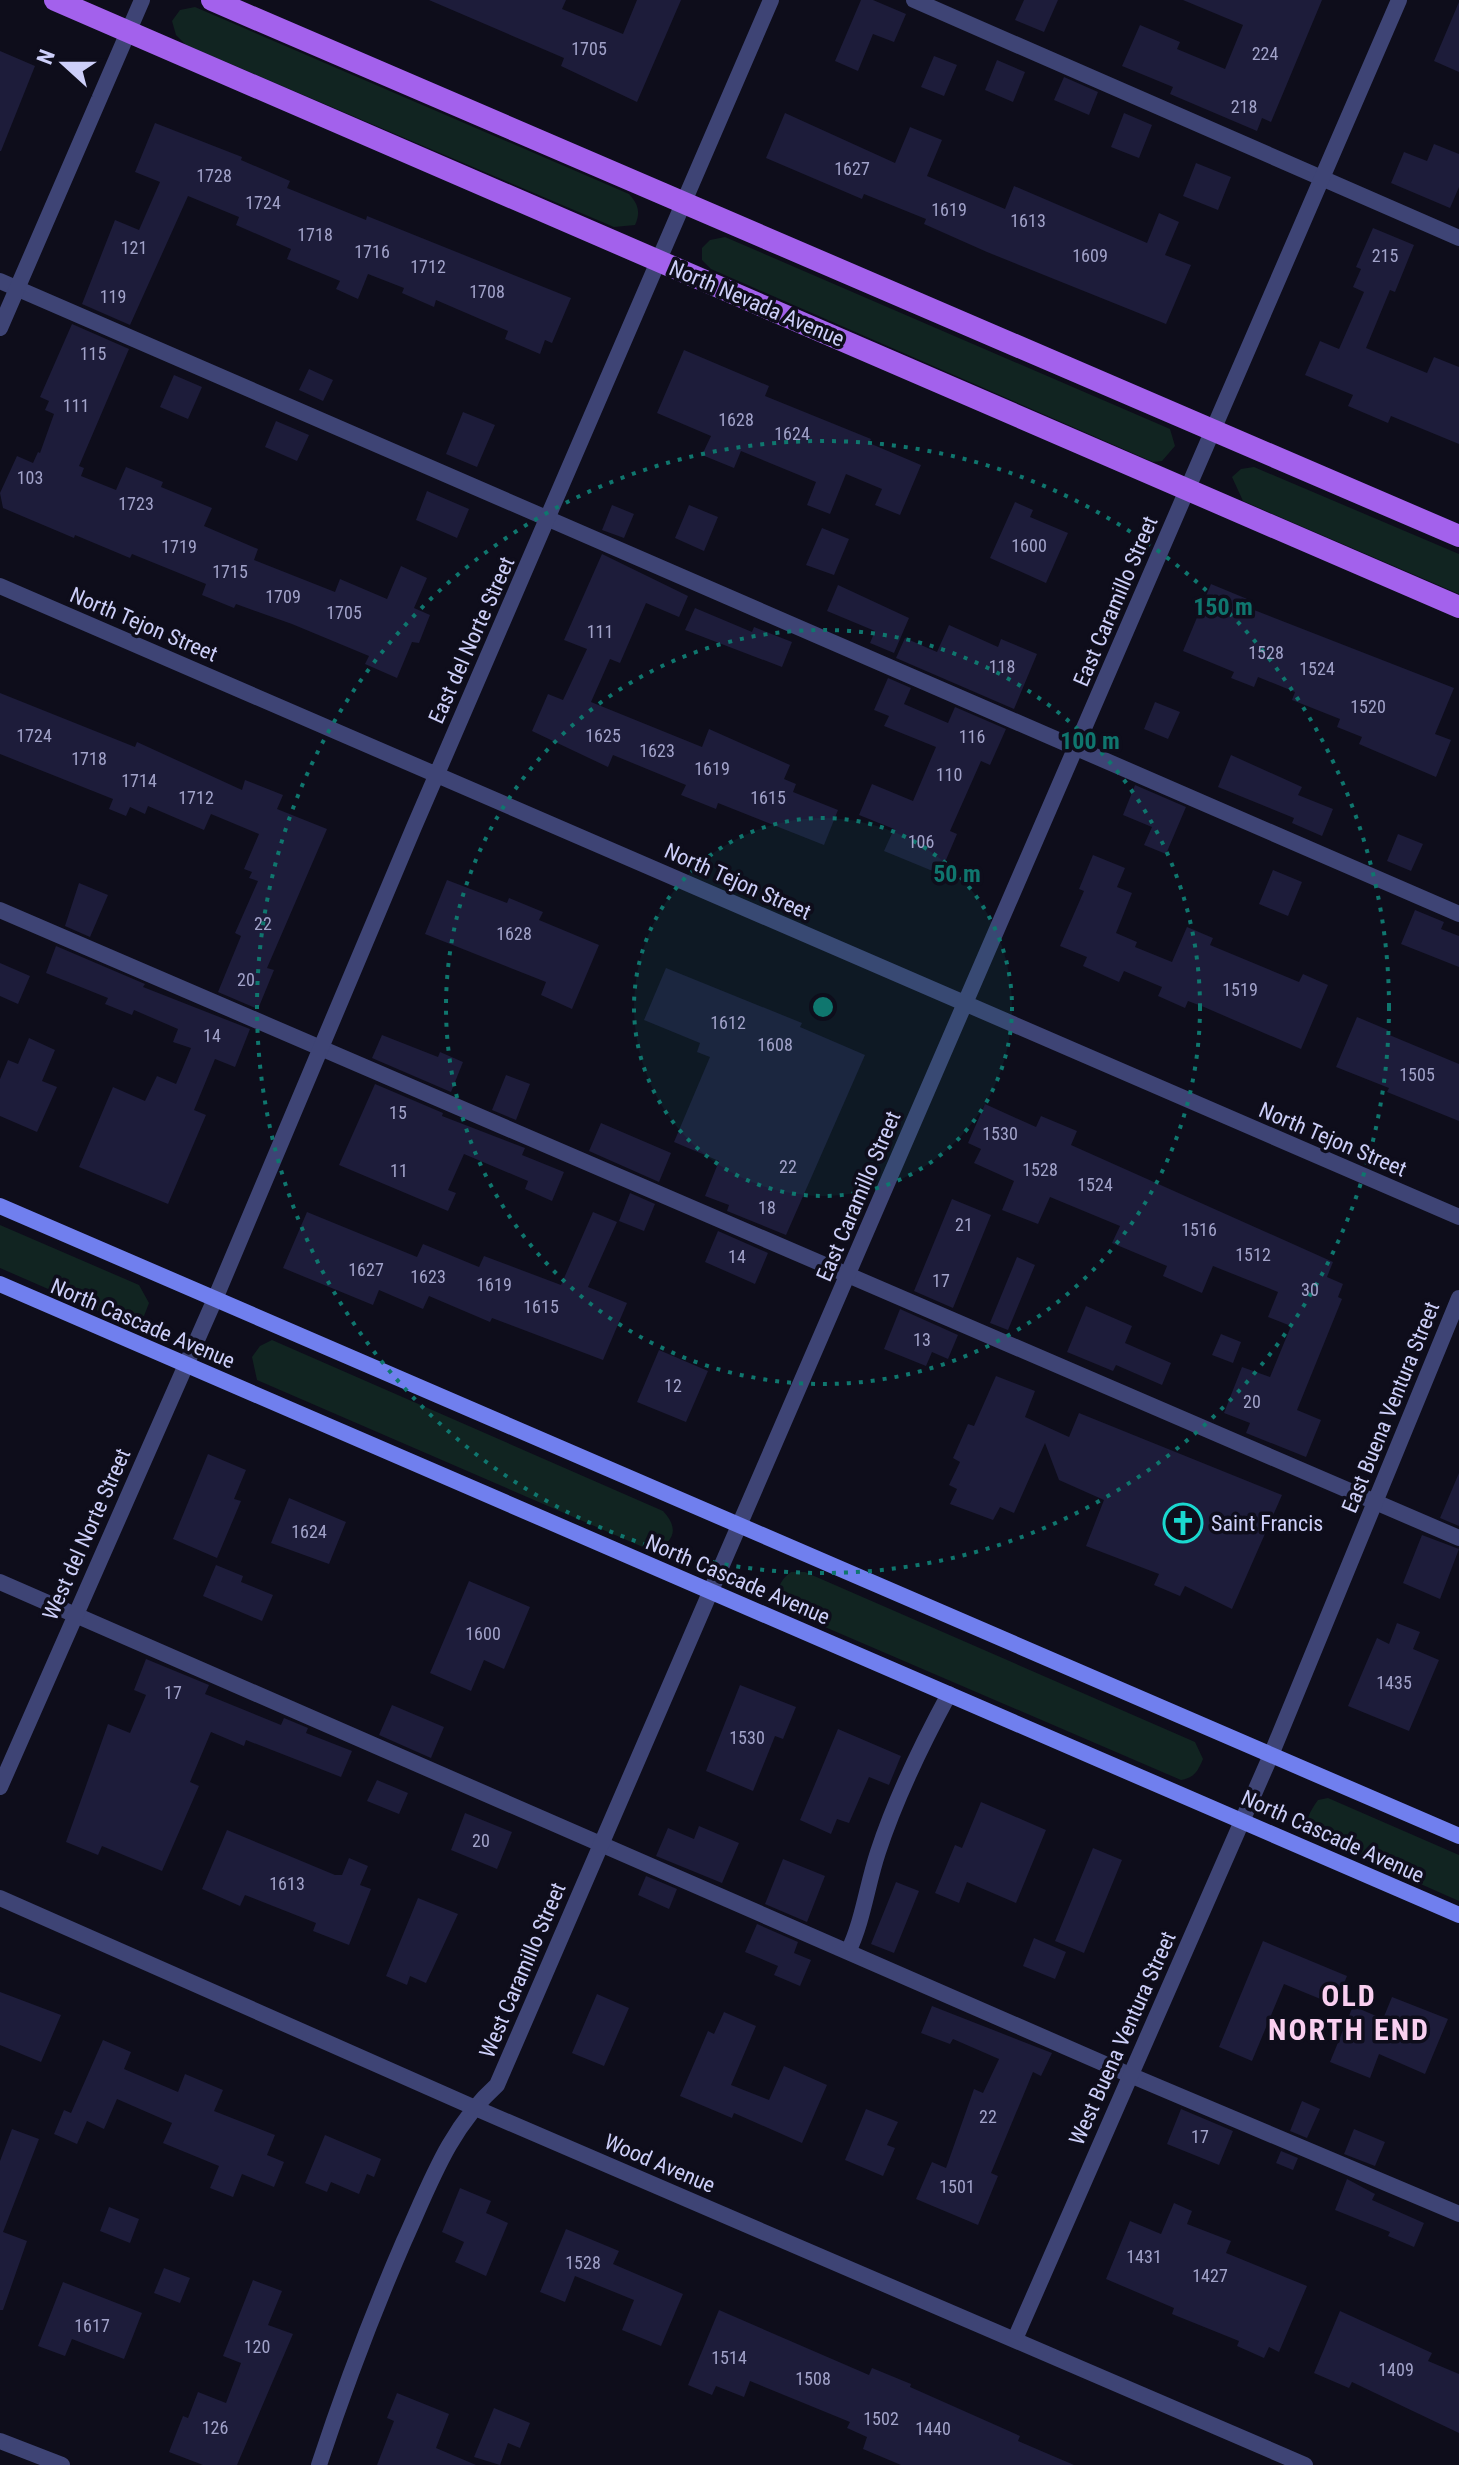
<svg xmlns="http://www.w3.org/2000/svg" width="1459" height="2465" viewBox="0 0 1459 2465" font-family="'Roboto Condensed',sans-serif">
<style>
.green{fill:#112421}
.building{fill:#1d1c3a}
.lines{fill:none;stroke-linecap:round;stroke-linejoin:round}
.service{stroke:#3e4475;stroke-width:16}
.minor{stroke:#3e4475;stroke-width:16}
.secondary{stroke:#707fee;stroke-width:16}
.primary{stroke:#a361ec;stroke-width:22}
.ring{fill:none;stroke:#0f766e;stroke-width:4;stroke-dasharray:4 8}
.labels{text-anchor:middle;stroke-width:7;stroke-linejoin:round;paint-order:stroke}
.number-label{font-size:18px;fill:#a1a2c9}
.street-label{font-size:22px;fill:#cdcff9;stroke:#0e0d1b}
.poi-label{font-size:22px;fill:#cdcff9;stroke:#0e0d1b;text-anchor:start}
.district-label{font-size:30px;font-weight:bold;letter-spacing:2px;fill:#f9cff0;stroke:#0e0d1b}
.centre{fill:#0f766e;stroke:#0e0d1b;stroke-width:4}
.ring-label{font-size:24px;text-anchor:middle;font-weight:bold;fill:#0f766e;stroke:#0e0d1b;stroke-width:7;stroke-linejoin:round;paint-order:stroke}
</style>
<rect width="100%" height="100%" fill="#0e0d1b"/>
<!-- green -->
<path class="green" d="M195,7l434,187c9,10 12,18 6,31l-21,2 -428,-182 -10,-10 -4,-14 8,-11z
M725,237l445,192 5,17 -13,15 -9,1 -442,-193 -9,-9v-12l8,-8z
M1254,467l205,87v40l-216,-93 -11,-24 9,-8z
M0,1225l139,60 10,18 -5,13 -18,7 -126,-55z
M272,1340l391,171c17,18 11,32 -11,40l-395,-171 -5,-23 8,-11z
M791,1572h14l390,170 8,17c-5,12 -9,19 -22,21l-398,-171c-9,-14 -5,-28 8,-37z
M1328,1798l131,57v46l-147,-65c-9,-14 -3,-23 6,-36z"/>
<!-- building -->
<path class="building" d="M429,0h137l-4,9 61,25 14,-34h44l-44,102 -76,-36 3,-8z
M861,0h12l33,14 -12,28 -21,-8 -15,37 -23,-10z
M1024,0h34l-14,32 -29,-12z
M1183,0h139l-51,122 -9,-4 -5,13 -87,-37 3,-7 -51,-21 18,-41 40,17 -3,7 48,20 18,-44z
M1459,2v70l-25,-11z
M0,51l35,15 -34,85h-1z
M934,56l23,9 -13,31 -23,-9z
M997,60l28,12 -12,30 -28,-12z
M1064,77l34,15 -9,23 -35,-15z
M785,113l110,50 15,-36 32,13 -15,36 78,33 9,-23 133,57 12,-30 20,9 -14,33 26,10 -25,59 -179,-72 -63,-28 2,-5 -62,-25 -2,5 -96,-41z
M1124,113l28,12 -13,33 -28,-11z
M155,123l87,34 -1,3 49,21 -3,7 79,32 1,-4 204,82 -19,45 -7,-3 -5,14 -35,-15 3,-8 -72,-31 -2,7 -32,-14 2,-5 -36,-14 -10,25 -22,-10 4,-8 -53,-22 4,-10 -55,-24 3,-8 -51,-21 -58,129 -48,-21 33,-84 24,10 21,-48 -25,-10z
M1434,144l25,10v33l-9,21 -59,-25 13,-31 23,9z
M1196,163l35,14 -13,33 -35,-14z
M1373,228l41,17 -19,47 -5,-2 -24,58 61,25 7,-16 25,10v77l-68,-28 -3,7 -40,-17 5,-11 -48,-20 15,-34 19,8 25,-57 -11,-5 8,-18 -5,-2z
M72,324l57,25 -50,117 5,2 -3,8 35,14 10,-23 37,15 -2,5 51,21 -8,18 54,23 -4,11 81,32 5,-13 47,20 14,-33 26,12 -13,30 16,7 -11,28 -7,-1 -15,36 -32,-14 4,-8 -77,-32 -56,-20 -2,4 -32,-13 4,-11 -74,-30 -2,4 -55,-23 -1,3 -71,-30 -3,-15 17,-37 16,7 5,-11 2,1 14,-39 -9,-4 4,-9 -9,-4z
M684,350l85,36 -4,10 106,43 -2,4 52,22 -21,50 -25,-10 7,-16 -36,-15 -16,40 -23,-9 9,-23 -75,-31 -7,17 -32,-13 9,-19 -54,-23z
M309,369l24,11 -10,21 -24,-11z
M174,375l28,12 -14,32 -28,-12z
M463,412l32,13 -18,42 -31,-13z
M276,421l33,14 -12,26 -32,-14z
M427,491l42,18 -12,29 -41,-18z
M1015,502l18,8 -3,7 38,16 -22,50 -56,-25z
M612,505l22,9 -10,24 -22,-8z
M689,505l29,12 -14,34 -29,-13z
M822,528l27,11 -15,36 -28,-10z
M602,554l86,42 -9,21 -33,-14 -26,60 -10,-4 -19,43 111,45 7,-18 81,36 -6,14 12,5 -3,8 45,18 -14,35 -106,-42 -2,6 -35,-14 5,-10 -73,-30 -5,12 -76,-36 16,-37 15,6 24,-51 -23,-9z
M1211,584l41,17 -3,7 205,80 -19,46 16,6 -15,37 -77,-33 3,-7 -25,-10 3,-8 -48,-19 3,-8 -37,-15 -4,10 -23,-9 3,-6 -51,-21z
M838,585l71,33 -15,35 -24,-10 5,-12 -48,-20z
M695,608l57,24 2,-5 38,15 -10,25 -97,-37z
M949,625l49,22 3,-8 36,15 -23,55 -118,-51 9,-20 32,14z
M888,678l23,10 -7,16 44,19 7,-16 51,22 -16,36 -9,-4 -31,70 7,3 -17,40 -56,-23 10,-22 -35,-14 13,-31 41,17 23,-54 -52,-21 5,-10 -15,-6z
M0,693l135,54 2,-5 105,48 3,-10 38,15 -6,14 50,20 -60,139 7,2 -16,39 -40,-17 23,-56 -6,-3 23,-52 -9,-3 3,-6 -8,-3 15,-35 -48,-20 -7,16 -56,-24 -3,8 -15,-7 -4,9 -17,-7 4,-10 -113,-45z
M1155,702l25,10 -12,27 -24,-10z
M1231,755l71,32 -4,8 35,14 -11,27 -30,-13 2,-5 -76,-31z
M1135,785l51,22 -20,47 -22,-9 8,-18 -29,-12z
M1398,834l25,10 -12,27 -24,-10z
M1093,855l32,13 -8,19 15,6 -16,40 21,9 -2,5 37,15 15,-35 26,11 -3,7 89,37 4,-8 25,11 -27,64 -97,-42 -16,-6 -3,7 -27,-12 4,-9 -38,-16 -5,11 -36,-16 4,-9 -27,-11 24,-55 -5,-2z
M1273,870l29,12 -14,34 -29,-12z
M447,880l60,23 2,-5 34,14 -4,8 60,25 -27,64 -31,-14 5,-13 -121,-48z
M79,883l29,12 -18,42 -25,-11z
M1415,910l29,12 -3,7 18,7v31l-58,-23z
M56,946l89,38 -2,3 107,42 -15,38 -20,-8 -21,51 12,5 -38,89 -89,-37 34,-80 32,14 12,-25 19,8 15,-36 -18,-6 5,-13 -44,-19 -2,5 -27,-11 3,-6 -62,-25z
M0,963l30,13 -12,28 -18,-8z
M666,968l136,55 -2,4 65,28 -79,180 -59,-24 2,-6 -24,-9 14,-35 -45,-19 36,-85 -13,-5 3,-9 -56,-23z
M1357,1017l31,13 -1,4 72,30v57l-72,-29 2,-4 -53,-21z
M382,1035l56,22 2,-5 23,10 -12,30 -79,-34z
M29,1038l26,12 -13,31 15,6 -20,45 -37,-16v-37l8,-19 10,4z
M506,1075l24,9 -14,36 -24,-10z
M375,1084l68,29 -1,3 83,32 -3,7 42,17 -12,29 -27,-12 3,-8 -64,-27 -16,36 8,3 -8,18 -109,-46z
M985,1104l51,23 5,-11 36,15 -6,14 262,117 -6,15 16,7 -5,13 4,2 -45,111 24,10 -15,37 -60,-24 4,-10 -26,-10 18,-46 28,10 21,-51 -23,-9 10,-25 -65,-26 -11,27 -39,-17 4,-10 -55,-23 8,-17 -70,-29 -12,27 -36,-14 12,-29 -40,-18 7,-14 -13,-6z
M601,1123l70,30 -12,29 -70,-31z
M630,1193l25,11 -11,27 -25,-10z
M952,1199l39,16 -38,93 -39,-17z
M307,1212l110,45 6,-13 56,23 5,-11 77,29 32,-73 24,10 -29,65 39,16 -24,57 -111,-42 -2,4 -61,-26 -6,13 -44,-19 -6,15 -90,-37z
M718,1231l50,22 -13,31 -50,-22z
M1017,1257l18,8 -27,65 -18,-7z
M1086,1306l46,20 -7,17 46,20 -9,22 -46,-20 -3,6 -46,-19z
M900,1309l58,26 -10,24 -16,-7 -6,14 -42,-17z
M1221,1334l20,8 -8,21 -21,-8z
M659,1350l49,21 -22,51 -49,-20z
M996,1376l39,15 -10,26 44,20 10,-24 203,82 -50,114 -47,-23 -5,10 -26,-11 5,-11 -73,-28 18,-46 -45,-20 -14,-37 -31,70 -14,-6 -7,13 -43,-16 7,-15 -8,-4 11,-23 -7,-4 15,-34 6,2z
M208,1454l38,16 -12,29 7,2 -24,57 -44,-19z
M1459,1473v53l-19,-8z
M289,1498l57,24 -17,42 -58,-21z
M1422,1535l37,14 -19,50 -37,-16z
M216,1565l27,11 -2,6 32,13 -11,26 -59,-25z
M469,1581l61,26 -26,62 -20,-9 -13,31 -41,-18z
M1397,1623l23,9 -7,17 26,11 -30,71 -61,-25 29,-68 12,6z
M146,1659l63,26 -4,9 76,31 3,-7 24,10 -2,5 46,18 -11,26 -95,-37 -2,6 -33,-14 -21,50 9,4 -37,85 -60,-25 -4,9 -32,-13 42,-118 22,9 16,-38 -12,-5z
M740,1685l56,22 -13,32 -8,-3 -22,55 -47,-20z
M392,1705l52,22 -13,31 -52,-23z
M838,1729l63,27 -12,29 -20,-8 -20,46 -12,-4 -6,15 -31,-14z
M377,1780l31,13 -9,21 -32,-13z
M981,1802l65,28 -30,73 -49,-21 -8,21 -24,-10 20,-48 7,3z
M465,1813l47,19 -15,37 -46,-19z
M699,1826l40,17 -17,40 -66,-27 12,-28 26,11z
M227,1830l108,45h7l7,-17 19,8 -8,19 11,4 -22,56 -36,-14 3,-8 -71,-28 -5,11 -38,-17z
M1093,1848l29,12 -38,93 -29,-12z
M783,1859l42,17 -18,46 -42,-18z
M646,1876l31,13 -8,20 -31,-14z
M896,1882l23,9 -25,62 -23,-9z
M418,1898l40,16 -32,69 -16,-7 -3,9 -21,-9z
M757,1924l41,18 -4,11 17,7 -11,26 -26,-11 4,-9 -33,-14z
M1034,1938l32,14 -11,27 -32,-13z
M1263,1941l84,35 -12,29 -51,-21 -32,77 -33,-14z
M0,1992l61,23 -20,47 -41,-17z
M597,1994l32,14 -25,58 -32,-13z
M1392,1997l56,22 -23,55 -46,-20 -9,24 -40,-16 23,-56 30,13z
M932,2006l120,47 -11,23 -8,-4 -42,101 7,3 -20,49 -62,-26 16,-37 14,6 28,-79 9,4 16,-34 -46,-20 -3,5 -29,-11z
M724,2012l32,14 -25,59 38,15 15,-34 43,19 -25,58 -68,-30 -2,5 -52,-22 28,-65 6,3z
M103,2040l28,12 -7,17 54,23 7,-18 38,16 -9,21 61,24 -8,20 17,7 -10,25 -32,-13 -9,23 -23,-9 9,-22 -56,-23 9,-20 -55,-24 -13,30 -17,-8 -10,23 -23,-10 10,-24 7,3z
M1302,2101l18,8 -13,29 -17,-7z
M866,2109l32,13 -11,23 8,3 -12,28 -38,-16z
M1181,2109l52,22 -14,34 -52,-21z
M12,2129l27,10 -36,93 24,9 -24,69h-3v-149z
M1354,2129l31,13 -10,24 -31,-12z
M325,2135l56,24 -7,18 -7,-3 -8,20 -28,-12 -4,10 -22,-9z
M1281,2151l17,7 -5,12 -17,-7z
M1347,2179l28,15 -3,6 52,23 -10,24 -26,-11 2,-4 -55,-22z
M460,2188l31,13 -5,12 22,10 -22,53 -31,-14 9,-20 -22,-10z
M1174,2203l18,8 -5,13 44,17 -5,12 81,33 -28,66 -10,-5 -5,11 -27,-12 2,-5 -67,-27 2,-6 -68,-29 24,-58 31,13z
M109,2207l30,12 -9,24 -30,-12z
M566,2229l53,22 -6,13 70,30 -22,52 -39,-16 12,-30 -59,-24 -10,26 -25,-10z
M164,2268l26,10 -10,25 -26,-10z
M253,2280l29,11 -14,34 25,9 -56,131h-34l-34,-13 14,-36 5,2 10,-26 28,11 15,-40 -18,-7z
M63,2282l79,31 -18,46 -52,-20 -7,17 -27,-10z
M719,2310l150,65 3,-7 39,16 -1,3 110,49 -2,5 56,24h-173l-38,-16 4,-12 -20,-9 3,-6 -100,-41 -6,16 -28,-11 -4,9 -24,-10z
M1340,2311l92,42 -4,8 31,13v59l-107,-51 -3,6 -35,-15z
M397,2393l52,21 -13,34 40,17h-99l17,-44 -7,-3z
M494,2408l36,15 -10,25 -12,-5 -8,22 -26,-8z"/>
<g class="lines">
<!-- service -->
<path class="service" d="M914,0l545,238
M0,281l1459,633
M0,910l1459,628
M0,1582l1130,493 329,139
M848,1952c15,-31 19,-67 30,-100 18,-55 44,-108 71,-158"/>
<!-- minor -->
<path class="minor" d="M0,328l142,-328
M0,586l1459,631
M0,1787l215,-488 199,-472 357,-827
M0,1898l473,209 832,358
M1015,2339l256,-584 188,-457
M0,2441l62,24
M319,2465c25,-76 53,-150 85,-224 26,-57 45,-113 93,-156l902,-2085"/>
<!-- secondary -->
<path class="secondary" d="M0,1206l1459,630
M0,1284l1459,631"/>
<!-- primary -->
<path class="primary" d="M55,0l1404,607
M212,0l1247,536"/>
</g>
<!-- distance rings -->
<circle cx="823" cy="1007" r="189" fill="#0f766e" fill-opacity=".12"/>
<g class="ring">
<circle cx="823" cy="1007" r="189"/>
<circle cx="823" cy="1007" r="377"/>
<circle cx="823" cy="1007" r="566"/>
</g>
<!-- icons -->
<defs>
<symbol id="church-ring" viewBox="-11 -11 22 22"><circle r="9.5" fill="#0e0d1b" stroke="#1ad8cf" stroke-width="1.5"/><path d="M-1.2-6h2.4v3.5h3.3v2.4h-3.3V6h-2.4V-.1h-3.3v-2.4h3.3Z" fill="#1ad8cf"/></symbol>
</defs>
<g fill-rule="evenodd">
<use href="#church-ring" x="1161" y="1501" width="44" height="44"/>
</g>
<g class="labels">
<!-- number labels -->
<g class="number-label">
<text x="589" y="55">1705</text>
<text x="1265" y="60">224</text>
<text x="1244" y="113">218</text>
<text x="852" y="175">1627</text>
<text x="214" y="182">1728</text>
<text x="263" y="209">1724</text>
<text x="949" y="216">1619</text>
<text x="1028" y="227">1613</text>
<text x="315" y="241">1718</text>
<text x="134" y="254">121</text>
<text x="372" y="258">1716</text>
<text x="1090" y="262">1609</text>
<text x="1385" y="262">215</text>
<text x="428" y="273">1712</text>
<text x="487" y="298">1708</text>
<text x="113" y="303">119</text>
<text x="93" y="360">115</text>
<text x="76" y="412">111</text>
<text x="736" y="426">1628</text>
<text x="792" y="440">1624</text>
<text x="30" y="484">103</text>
<text x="136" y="510">1723</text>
<text x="1029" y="552">1600</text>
<text x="179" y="553">1719</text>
<text x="230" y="578">1715</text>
<text x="283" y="603">1709</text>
<text x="344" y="619">1705</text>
<text x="600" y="638">111</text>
<text x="1266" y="659">1528</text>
<text x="1002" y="673">118</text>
<text x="1317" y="675">1524</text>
<text x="1368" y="713">1520</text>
<text x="34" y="742">1724</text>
<text x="603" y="742">1625</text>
<text x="972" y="743">116</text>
<text x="657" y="757">1623</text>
<text x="89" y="765">1718</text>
<text x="712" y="775">1619</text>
<text x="949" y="781">110</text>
<text x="139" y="787">1714</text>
<text x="196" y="804">1712</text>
<text x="768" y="804">1615</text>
<text x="921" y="848">106</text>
<text x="263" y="930">22</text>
<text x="514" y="940">1628</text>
<text x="246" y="986">20</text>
<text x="1240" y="996">1519</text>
<text x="728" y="1029">1612</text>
<text x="212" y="1042">14</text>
<text x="775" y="1051">1608</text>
<text x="1417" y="1081">1505</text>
<text x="398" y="1119">15</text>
<text x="1000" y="1140">1530</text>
<text x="788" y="1173">22</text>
<text x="1040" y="1176">1528</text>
<text x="399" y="1177">11</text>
<text x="1095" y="1191">1524</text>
<text x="767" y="1214">18</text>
<text x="964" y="1231">21</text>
<text x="1199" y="1236">1516</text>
<text x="1253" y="1261">1512</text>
<text x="737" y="1263">14</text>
<text x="366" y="1276">1627</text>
<text x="428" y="1283">1623</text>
<text x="941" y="1287">17</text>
<text x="494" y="1291">1619</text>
<text x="1310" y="1296">30</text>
<text x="541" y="1313">1615</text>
<text x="922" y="1346">13</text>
<text x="673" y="1392">12</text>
<text x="1252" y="1408">20</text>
<text x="309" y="1538">1624</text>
<text x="483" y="1640">1600</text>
<text x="1394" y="1689">1435</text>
<text x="173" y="1699">17</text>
<text x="747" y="1744">1530</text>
<text x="481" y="1847">20</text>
<text x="287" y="1890">1613</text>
<text x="988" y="2123">22</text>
<text x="1200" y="2143">17</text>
<text x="957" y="2193">1501</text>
<text x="1144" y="2263">1431</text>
<text x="583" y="2269">1528</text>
<text x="1210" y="2282">1427</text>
<text x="92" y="2332">1617</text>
<text x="257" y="2353">120</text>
<text x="729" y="2364">1514</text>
<text x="1396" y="2376">1409</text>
<text x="813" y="2385">1508</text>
<text x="881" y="2425">1502</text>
<text x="215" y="2434">126</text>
<text x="933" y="2435">1440</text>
</g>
<!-- street labels -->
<g class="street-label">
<text transform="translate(757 303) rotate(23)" y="8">North Nevada Avenue</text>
<text transform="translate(1115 601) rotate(-67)" y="8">East Caramillo Street</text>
<text transform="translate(144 624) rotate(23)" y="8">North Tejon Street</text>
<text transform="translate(471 640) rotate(-66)" y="8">East del Norte Street</text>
<text transform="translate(738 881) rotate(24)" y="8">North Tejon Street</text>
<text transform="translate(1333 1139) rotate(23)" y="8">North Tejon Street</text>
<text transform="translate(858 1196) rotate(-67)" y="8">East Caramillo Street</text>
<text transform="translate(143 1323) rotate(23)" y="8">North Cascade Avenue</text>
<text transform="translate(1390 1407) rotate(-68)" y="8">East Buena Ventura Street</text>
<text transform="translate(86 1534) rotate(-66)" y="8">West del Norte Street</text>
<text transform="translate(738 1579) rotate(23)" y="8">North Cascade Avenue</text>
<text transform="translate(1333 1836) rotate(24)" y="8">North Cascade Avenue</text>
<text transform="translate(522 1970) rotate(-67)" y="8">West Caramillo Street</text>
<text transform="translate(1122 2038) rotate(-66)" y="8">West Buena Ventura Street</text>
<text transform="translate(660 2163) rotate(23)" y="8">Wood Avenue</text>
</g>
<!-- poi labels -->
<g class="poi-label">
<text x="1211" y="1531">Saint Francis</text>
</g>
<!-- district labels -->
<g class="district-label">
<text x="1349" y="2006">OLD<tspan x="1349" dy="34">NORTH END</tspan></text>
</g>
</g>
<circle cx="823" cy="1007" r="12" class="centre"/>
<g class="ring-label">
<text x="1223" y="615">150 m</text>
<text x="1090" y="749">100 m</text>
<text x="957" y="882">50 m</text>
</g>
<!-- north arrow -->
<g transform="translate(64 64) rotate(291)" stroke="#0e0d1b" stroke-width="6" paint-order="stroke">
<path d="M0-6L14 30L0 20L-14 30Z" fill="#cdcff9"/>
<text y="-12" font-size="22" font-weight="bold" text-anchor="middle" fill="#cdcff9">N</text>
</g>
</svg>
